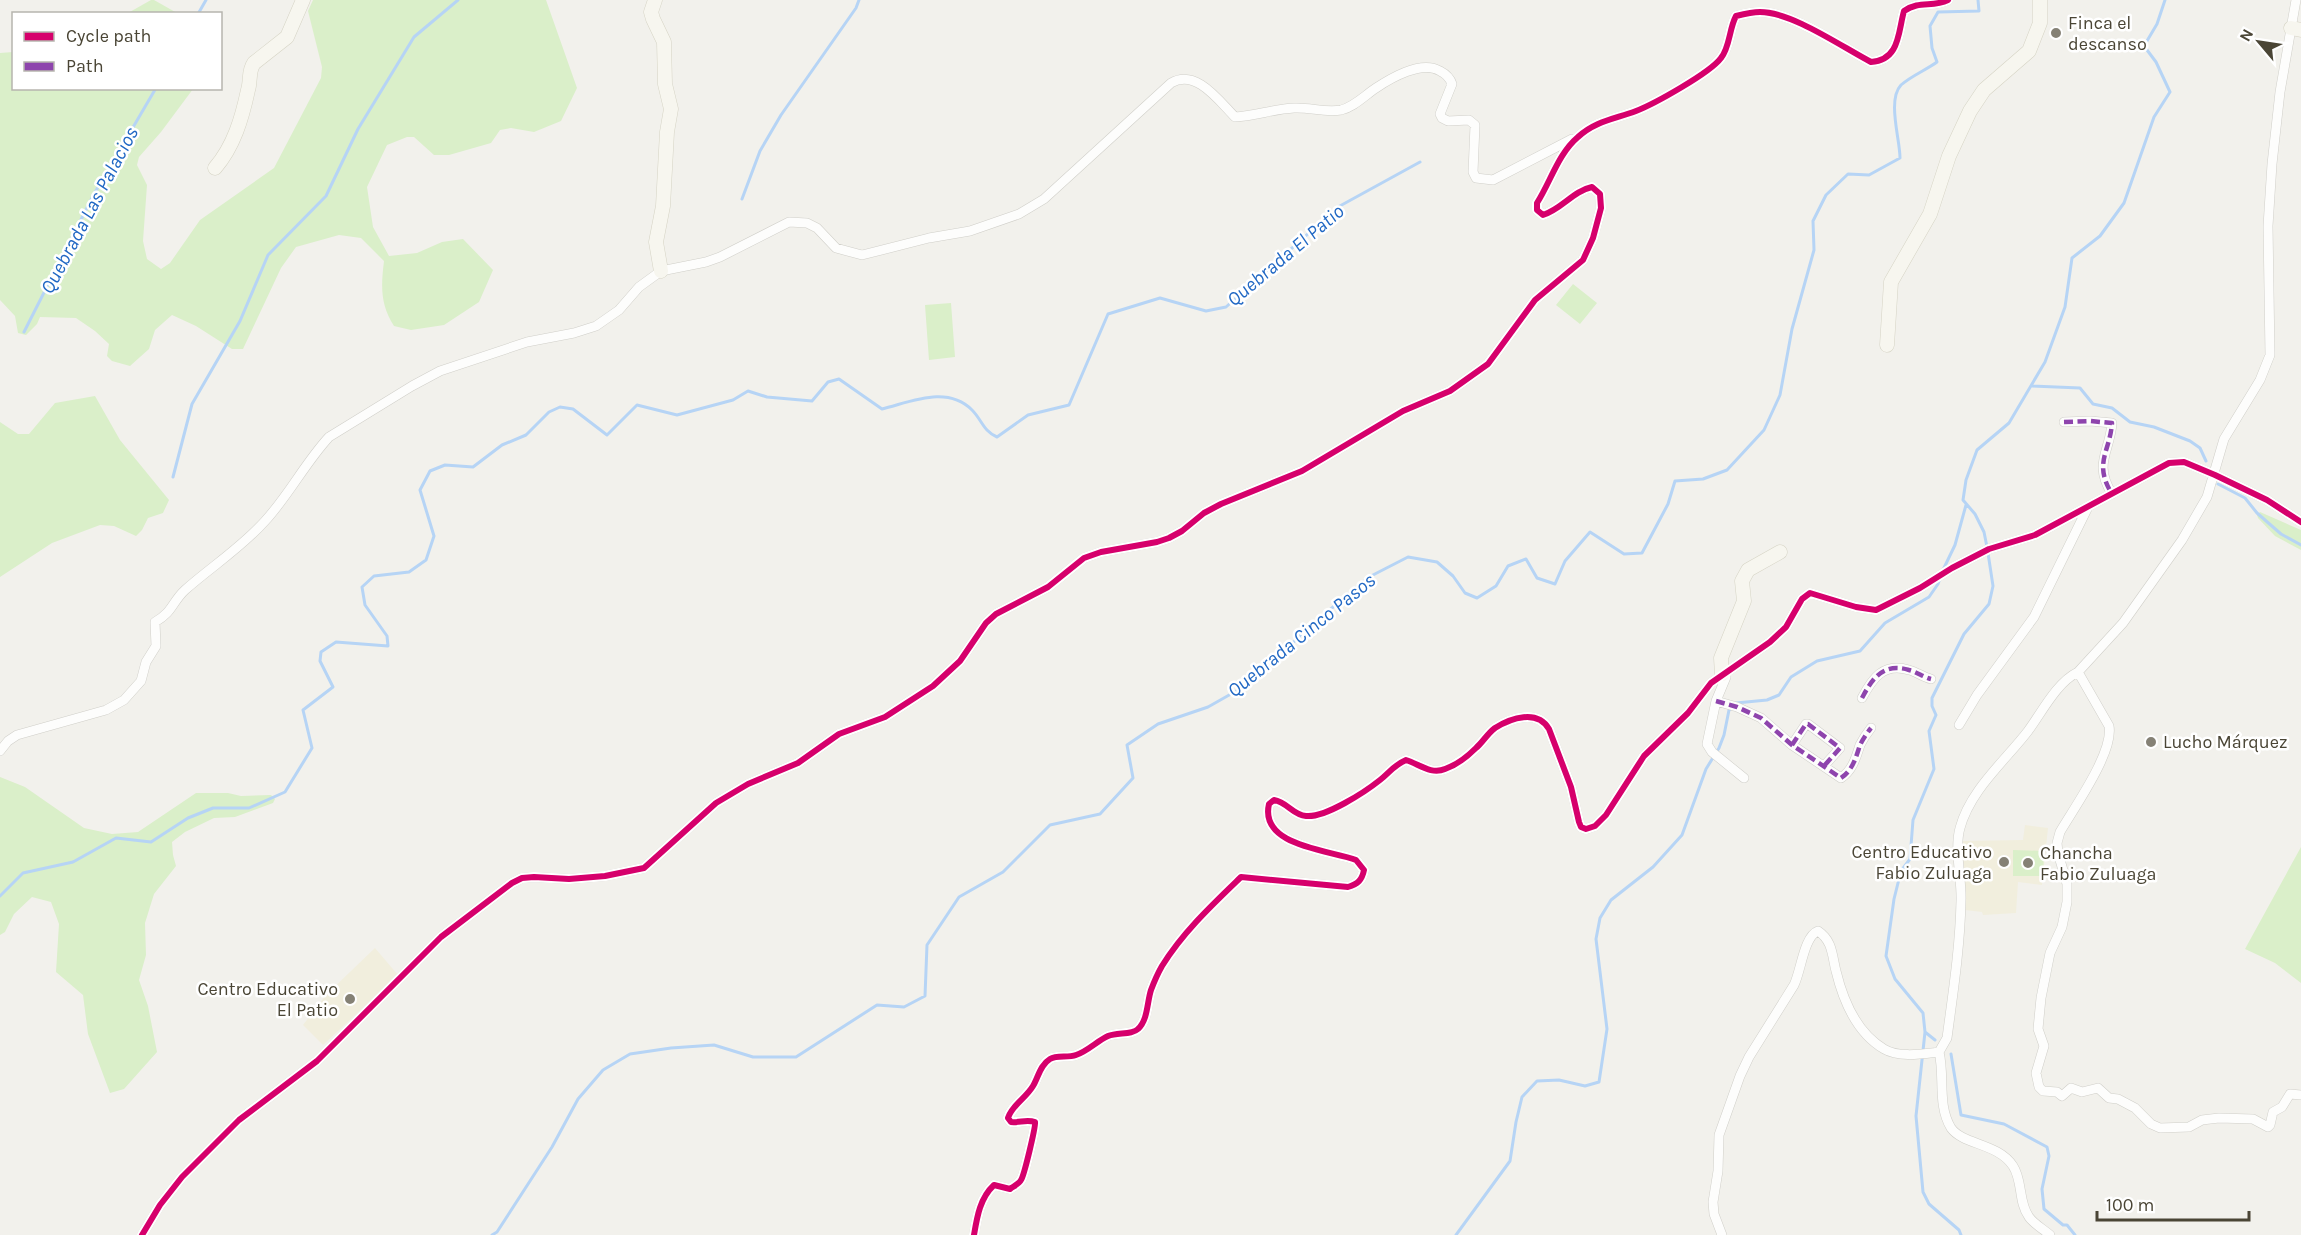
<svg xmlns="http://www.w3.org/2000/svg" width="2301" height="1235" viewBox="0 0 2301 1235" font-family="Karla,sans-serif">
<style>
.education{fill:#f1eedd}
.green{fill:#daefc9}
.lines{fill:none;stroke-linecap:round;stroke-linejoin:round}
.stream{stroke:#b6d4f5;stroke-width:3}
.street-casing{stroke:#d0cfc9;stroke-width:10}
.secondary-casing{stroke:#d5d3c4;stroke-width:15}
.street{stroke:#fdfdfc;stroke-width:9}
.secondary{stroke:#f7f6ef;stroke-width:14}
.quiet{stroke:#8e44ad;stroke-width:4.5;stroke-dasharray:9 4.5;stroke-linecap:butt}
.cycleway-casing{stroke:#fff;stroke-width:10}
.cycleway{stroke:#d6006c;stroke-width:6}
.poi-dot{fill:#858175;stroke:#fff;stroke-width:2}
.labels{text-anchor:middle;stroke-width:5;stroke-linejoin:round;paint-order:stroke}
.poi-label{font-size:18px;fill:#4a4535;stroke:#fff;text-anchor:start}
.water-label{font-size:20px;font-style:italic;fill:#2168c4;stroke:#fff}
</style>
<rect width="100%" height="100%" fill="#f2f1ec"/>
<!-- education -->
<path class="education" d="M2025,825l23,3 -6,57 -24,-3 -2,31 -33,2 -1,-3 -17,-2 -2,-69 60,-1z
M375,948l23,27 -75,70 -20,-20 23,-30z"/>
<!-- green -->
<path class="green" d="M151,0h3l23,13h-49z
M313,0h233l31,88 -16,33 -27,11 -23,-4 -11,2 -9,13 -42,12h-15l-20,-18h-7l-20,8 -20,42 6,40 16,29 28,-3 25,-11 21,-3 30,31 -14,32 -35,23 -33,5 -17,-4c-14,-22 -13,-40 -10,-65l-23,-23 -22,-3 -43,12 -15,21 -38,81h-11l-36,-23 -24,-11 -17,15 -6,19 -19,17 -18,-5 -5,-5 2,-12 -14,-13 -19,-13 -36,-1 -3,7 -11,11 -8,-2 -3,-17 -15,-16v-247l13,-1 1,36 179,1 -32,43 -22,25 -2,8 10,20 -4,56 4,18 14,10 9,-6 30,-43 74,-52 47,-90 1,-11 -14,-56z
M1573,284l24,19 -17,21 -24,-19z
M951,303l4,54 -26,3 -4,-55z
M95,396l25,44 49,60 -6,13 -15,5 -6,12 -6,6 -22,-10 -14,-1 -48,18 -52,34v-155l18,12h11l26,-31z
M2260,512l41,18v20l-26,-14 -17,-18 -1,-3z
M0,777l25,10 59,41 28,6 26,-2 58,-39h32l13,3 30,-1 4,4 -2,4 -38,14 -21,1 -29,14 -13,10 1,13 3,11 -22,28 -9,29 1,32 -7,25 9,26 9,46 -33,37 -14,4 -22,-59 -5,-39 -27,-23 3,-48 -8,-22 -19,-5 -18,17 -9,18 -5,3z
M2301,847v136l-26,-20 -30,-14z
M2013,850l31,1 -1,25h-30z"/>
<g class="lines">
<!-- stream -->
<path class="stream" d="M198,14l8,-14
M742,199l18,-48 21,-36 75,-107 3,-8
M24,332l70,-138 62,-106
M2032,386l48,2 13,16 19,4 18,14 24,5 36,14 10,7 6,13
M173,477l19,-73 48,-83 28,-66 58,-59 32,-67 56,-92 44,-37
M2218,484l27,14 12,15 24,21 20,11
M1987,547l-3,-15 -9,-18 -12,-14 3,-20 11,-30 32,-27 36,-61 20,-55 7,-49 28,-22 24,-33 30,-86 16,-25 -14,-30 -12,-16 13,-22 8,-24
M1942,572l13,-27 11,-40
M1736,703l31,-3 12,-5 12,-18 26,-16 43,-10 25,-28 44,-26 9,-13 2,-6
M0,896l23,-23 50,-11 43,-24 35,4 37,-24 25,-10h36l36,-16 27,-44 -9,-38 30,-23 -13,-26 1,-9 15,-10 52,4 -1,-10 -22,-31 -3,-18 12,-11 35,-4 17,-12 8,-24 -14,-46 10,-19 15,-6 28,2 29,-22 24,-10 23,-23 11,-5 13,2 34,26 30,-30 40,10 56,-15 15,-9 19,6 45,4 16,-19 11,-3 43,30c29,-7 65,-24 90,1 10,10 11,21 25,27l31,-22 41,-10 39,-91 52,-16 46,13 20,-4 112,-100 82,-45
M1925,1032l10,8
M1951,1054l10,61 43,9 43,23 2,9 -7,33 2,20 19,16h4l8,10
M492,1235l5,-3 55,-85 26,-48 25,-29 27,-16 41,-6 43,-3 39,12h43l81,-52 27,2 21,-11 2,-51 32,-48 44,-25 47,-47 50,-11 33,-36 -6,-33 31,-21 50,-17 30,-17 27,-20 43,-42 61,-51 39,-20 29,5 16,14 12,17 12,5 19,-12 12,-20 18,-7 11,19 18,6 10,-23 25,-29 34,22 18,-1 26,-49 7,-23 28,-2 24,-9 37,-40 16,-35 12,-66 22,-79 -1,-29 13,-26 22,-21 21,1 31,-17c0,-19 -13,-58 1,-73 10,-9 25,-15 36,-23l-5,-14 -2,-22 8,-14 41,-1 -1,-11
M1456,1235l54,-74 6,-39 6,-25 15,-16 22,-1 26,6 14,-4 8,-53 -11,-90 4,-21 11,-18 42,-33 29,-32 24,-66 13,-21 5,-13 5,-25 3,-2
M1961,1235l-2,-5 -30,-26 -6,-12 -7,-76 9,-84 -2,-19 -28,-34 -9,-23 8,-57 7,-28 9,-12 3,-39 21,-51 -5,-38 7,-16 -4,-9v-8l32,-64 25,-30 4,-18 -5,-33"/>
<defs>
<path id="street" d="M2064,422l26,-1 22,2c-2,29 -19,40 0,71
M2078,672l31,54c5,26 -35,82 -49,106l-3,11 1,10 9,31v18l-5,25 -12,26 -9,45 -3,31 6,17 -8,27 3,14 4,4 14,1 5,4 9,-8 11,4 16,-4 11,10 9,1 17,9 16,16 9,4 29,-1 13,-7 17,-2 34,1 15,8 2,-2 3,-13 9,-5 8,-13 11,1
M1722,674l4,3 -10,24 -9,43 5,8 32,26
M1862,698c10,-19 21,-36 47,-28 8,2 14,7 22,9
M1716,701l21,6 24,11 31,27 49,33c12,-8 15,-21 19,-33 3,-6 7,-12 11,-17
M1959,725l18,-30 57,-78 54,-110
M1792,745l14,-21h2l32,24 -16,18
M0,751l8,-10 9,-6 89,-25 18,-10 17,-19 5,-19 10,-16 -1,-24c18,-10 17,-20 30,-32 27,-24 56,-42 80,-69 24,-26 40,-58 64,-84l83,-51 28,-15 87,-29 47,-9 22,-7 23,-16 20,-23 22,-16 45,-9 14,-5 69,-35 18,1 10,5 19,20 26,7 67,-17 41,-7 49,-17 25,-15 127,-116c25,-15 48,18 64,34 20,-1 39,-8 59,-9 16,-1 31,5 47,2 13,-3 23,-14 35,-22 15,-10 46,-28 64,-17 6,3 10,7 12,13l-12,30 2,4 6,3 21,-1 6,5 -2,47 3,6 17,2 79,-41
M142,1235l18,-30 22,-28 57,-57 78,-59 124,-124 71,-54 10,-5 12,-1 35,2 36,-3 39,-8 72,-65 32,-19 50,-21 41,-29 46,-17 48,-31 27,-25 26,-38 10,-9 52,-27 36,-29 17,-6 56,-10 12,-4 13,-7 22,-18 17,-9 81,-33 101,-60 47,-20 38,-27 47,-64 48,-40 10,-22 8,-30 -1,-14 -8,-7c-19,4 -30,22 -49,28l-6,-5v-7c14,-22 21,-49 41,-66 17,-16 37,-18 58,-26 18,-7 74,-38 85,-53 9,-11 8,-29 15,-42 8,-2 16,-4 24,-4 32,0 82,35 111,50 29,-2 27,-30 33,-51 16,-11 28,-3 44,-11
M974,1235c3,-18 6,-37 20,-50l16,4c4,-3 9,-5 11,-9 3,-4 15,-54 14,-58 -9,-3 -15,1 -24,0l-3,-4c4,-13 18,-20 25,-32 5,-8 7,-21 17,-27 7,-4 18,-1 26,-4 12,-4 21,-14 32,-19 9,-4 24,-1 30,-7 10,-9 9,-27 13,-39 3,-8 7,-17 11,-24 21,-34 51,-62 79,-89l107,10c10,-3 14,-7 16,-17l-8,-10c-25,-10 -97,-13 -87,-56l5,-4c13,2 19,15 32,16 19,2 59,-24 74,-36 9,-7 14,-15 26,-20 13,4 25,15 39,9 11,-4 23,-13 31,-21 7,-6 11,-14 19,-20 16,-10 42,-19 54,1l22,58 8,35 2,5 5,2 9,-3 11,-11 38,-59 44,-43 23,-30 59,-41 16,-15 16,-28 8,-6 46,14 20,3 44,-22 32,-20 37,-19 46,-14 134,-72 15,-1 31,13 52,25 34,22
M1722,1235l-8,-21 -1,-12 5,-31 1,-36 21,-59 9,-19 45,-72c7,-14 10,-49 24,-54 15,10 14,25 18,40 7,29 21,62 48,78 15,9 38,5 55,3
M2050,1235c-7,-6 -16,-11 -21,-18 -11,-15 -6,-36 -16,-51 -15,-23 -50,-21 -62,-38 -14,-23 -6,-52 -12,-76l8,-14c6,-45 13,-91 14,-137 1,-22 -7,-52 -1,-73 10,-38 45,-67 68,-97 14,-19 29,-49 50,-59l45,-49 59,-83 25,-43 17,-58 36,-59 10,-25 -2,-129 4,-62 8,-72 16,-92"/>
<path id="secondary" d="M655,0l-4,12 2,7 11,23 1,42 6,25 -4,23 -4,74 -7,36 5,29
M2291,28l10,2
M215,168c19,-22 27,-50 33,-78 3,-9 0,-19 6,-27l33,-26 16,-37
M1887,345l4,-63 39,-68 19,-58 21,-45 14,-21 45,-39 11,-28v-23
M1722,674l-1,-16 23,-57 -2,-20 6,-11 32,-18"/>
</defs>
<!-- street casing -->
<use href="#street" class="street-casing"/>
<!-- secondary casing -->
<use href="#secondary" class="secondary-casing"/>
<!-- street -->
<use href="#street" class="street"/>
<!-- secondary -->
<use href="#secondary" class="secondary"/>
<!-- quiet -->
<path class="quiet" d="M2064,422l26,-1 22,2c-2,29 -19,40 0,71
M1862,698c10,-19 21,-36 47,-28 8,2 14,7 22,9
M1716,701l21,6 24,11 31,27 49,33c12,-8 15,-21 19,-33 3,-6 7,-12 11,-17
M1792,745l14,-21h2l32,24 -16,18"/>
<defs>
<path id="cycleway" d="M142,1235l18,-30 22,-28 57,-57 78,-59 124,-124 71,-54 10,-5 12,-1 35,2 36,-3 39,-8 72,-65 32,-19 50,-21 41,-29 46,-17 48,-31 27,-25 26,-38 10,-9 52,-27 36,-29 17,-6 56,-10 12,-4 13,-7 22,-18 17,-9 81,-33 101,-60 47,-20 38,-27 47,-64 48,-40 10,-22 8,-30 -1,-14 -8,-7c-19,4 -30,22 -49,28l-6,-5v-7c14,-22 21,-49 41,-66 17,-16 37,-18 58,-26 18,-7 74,-38 85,-53 9,-11 8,-29 15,-42 8,-2 16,-4 24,-4 32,0 82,35 111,50 29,-2 27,-30 33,-51 16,-11 28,-3 44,-11
M974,1235c3,-18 6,-37 20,-50l16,4c4,-3 9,-5 11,-9 3,-4 15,-54 14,-58 -9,-3 -15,1 -24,0l-3,-4c4,-13 18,-20 25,-32 5,-8 7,-21 17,-27 7,-4 18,-1 26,-4 12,-4 21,-14 32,-19 9,-4 24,-1 30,-7 10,-9 9,-27 13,-39 3,-8 7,-17 11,-24 21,-34 51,-62 79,-89l107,10c10,-3 14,-7 16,-17l-8,-10c-25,-10 -97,-13 -87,-56l5,-4c13,2 19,15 32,16 19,2 59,-24 74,-36 9,-7 14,-15 26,-20 13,4 25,15 39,9 11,-4 23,-13 31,-21 7,-6 11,-14 19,-20 16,-10 42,-19 54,1l22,58 8,35 2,5 5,2 9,-3 11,-11 38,-59 44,-43 23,-30 59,-41 16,-15 16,-28 8,-6 46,14 20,3 44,-22 32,-20 37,-19 46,-14 134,-72 15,-1 31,13 52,25 34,22"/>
</defs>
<!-- cycleway casing -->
<use href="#cycleway" class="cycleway-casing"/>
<!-- cycleway -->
<use href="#cycleway" class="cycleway"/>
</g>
<!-- markers -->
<g class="poi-dot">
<circle cx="2056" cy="33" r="6"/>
<circle cx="2151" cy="742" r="6"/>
<circle cx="2004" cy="862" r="6"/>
<circle cx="2028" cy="863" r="6"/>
<circle cx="350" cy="999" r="6"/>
</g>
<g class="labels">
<!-- poi labels -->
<g class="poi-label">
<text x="2068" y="29">Finca el<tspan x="2068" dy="21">descanso</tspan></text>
<text x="2163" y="748">Lucho Márquez</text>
<text x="1992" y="858" text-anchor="end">Centro Educativo<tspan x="1992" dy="21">Fabio Zuluaga</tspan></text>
<text x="2040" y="859">Chancha<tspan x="2040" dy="21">Fabio Zuluaga</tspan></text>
<text x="338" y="995" text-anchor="end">Centro Educativo<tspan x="338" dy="21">El Patio</tspan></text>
</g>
<!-- water labels -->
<g class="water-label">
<text transform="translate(89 210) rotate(-62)" y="7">Quebrada Las Palacios</text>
<text transform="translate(1285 255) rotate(-40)" y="7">Quebrada El Patio</text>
<text transform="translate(1301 635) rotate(-39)" y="7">Quebrada Cinco Pasos</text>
</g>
</g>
<!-- legend -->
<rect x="12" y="12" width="210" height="78" fill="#ffffff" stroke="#b7b5ae" stroke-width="1.5"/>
<rect x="24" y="32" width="30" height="9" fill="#d6006c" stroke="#b7b5ae" stroke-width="1.5"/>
<text x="66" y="42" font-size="18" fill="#4a4535">Cycle path</text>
<rect x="24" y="62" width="30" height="9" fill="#8e44ad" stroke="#b7b5ae" stroke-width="1.5"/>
<text x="66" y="72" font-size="18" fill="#4a4535">Path</text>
<!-- north arrow -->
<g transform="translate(2259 42) rotate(299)" stroke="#ffffff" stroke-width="4.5" paint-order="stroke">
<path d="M0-4.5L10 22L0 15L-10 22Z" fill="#4a4535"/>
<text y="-9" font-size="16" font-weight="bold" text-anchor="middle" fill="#4a4535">N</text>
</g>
<!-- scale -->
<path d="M2097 1211v9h152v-9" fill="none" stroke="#4a4535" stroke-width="3"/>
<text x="2106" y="1211" font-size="18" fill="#4a4535" stroke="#ffffff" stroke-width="4.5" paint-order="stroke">100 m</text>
</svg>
